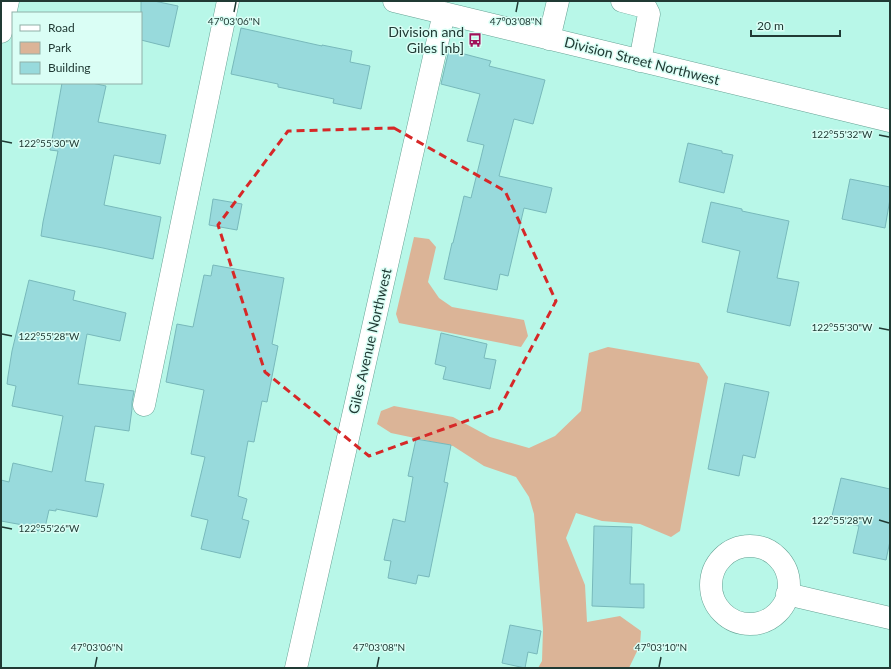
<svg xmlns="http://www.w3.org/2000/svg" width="891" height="669" viewBox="0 0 891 669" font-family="Lato,sans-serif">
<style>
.green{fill:#dbb497}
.building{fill:#98dadc;stroke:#78b9bb}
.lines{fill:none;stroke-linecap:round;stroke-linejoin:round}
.minor-casing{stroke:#66a294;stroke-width:23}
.minor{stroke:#fff;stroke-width:22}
.marked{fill:none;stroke:#d62828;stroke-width:3;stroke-dasharray:8 5;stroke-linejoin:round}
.ticks{fill:none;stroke:#203a34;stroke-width:1.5}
.labels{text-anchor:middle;stroke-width:3;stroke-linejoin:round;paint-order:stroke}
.poi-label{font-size:14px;fill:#203a34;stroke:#dafef5;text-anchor:end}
.street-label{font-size:14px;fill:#203a34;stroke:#dafef5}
.ticks-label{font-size:10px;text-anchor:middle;fill:#203a34;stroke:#dafef5;stroke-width:3;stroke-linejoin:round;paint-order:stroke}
</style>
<rect width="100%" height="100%" fill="#b8f7e8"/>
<!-- green -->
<path class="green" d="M414,237l15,2 7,8 -8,35 11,16 13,9 72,13 4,16 -7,11 -122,-24 -3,-9z
M608,347l91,16 9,14 -28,154 -9,6 -31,-13 -38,-3 -26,-8 -10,25 19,47 2,37 33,-6 21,15 -1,14 -11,23h-91l4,-7 1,-32 -9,-115 -5,-17 -13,-20 -32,-11 -31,-20 -62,-13 -14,-9 4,-13 13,-5 59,11 37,20 39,11 26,-12 26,-25 8,-58z"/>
<!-- building -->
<path class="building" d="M141,1h13l24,5 -9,41 -28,-7z
M241,28l81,18v-1l30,6 -2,11 20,4 -9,43 -28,-6 1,-4 -56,-12v-3l-47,-10z
M449,50l42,11 -2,5 56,14 -12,44 -19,-5 -15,57 53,12 -6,25 -22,-5 -16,68 -8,-2 -3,16 -53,-11 8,-36h1l11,-47 7,2 13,-53 -17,-4 13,-47 -39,-10z
M62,83h30l14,3 -8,36 68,13 -6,29 -46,-9 -10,50 57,12 -8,42 -50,-11 -62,-12 2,-14 15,-71 -8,-1z
M688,143l34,8v2l11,2 -9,38 -45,-11z
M850,179l40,8v12l-5,29 -43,-9z
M213,199l29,5 -5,26 -28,-5z
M711,202l31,7v2l47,10 -12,57 22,4 -9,44 -63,-14 13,-61 -38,-9z
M213,265l71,13 -12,66 6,2 -11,56 -5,-1 -8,41 -6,-1 -10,55 9,3 -5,20 7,2 -9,37 -39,-9 7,-29 -17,-4 14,-59 -14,-3 13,-64 -38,-8 11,-58 16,3 11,-52 7,1z
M29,280l46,11 -2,9 53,13 -6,28 -33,-7 -9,50 56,7 -2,11v7l-3,22 -34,-5 -10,55 19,3 -7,33 -41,-8v2l-7,-1 -5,22 -22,-5 1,-2 -22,-4v-41l8,2 4,-19 39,9 11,-56 -51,-10 4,-20 -9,-2 1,-8 4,-25z
M441,333l46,11 -3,14 12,2 -6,29 -47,-10 3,-12 -11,-3z
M725,383l44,9 -14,66 -12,-3 -4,21 -31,-7z
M416,439l35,6 -7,37 4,1 -19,94 -11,-2 -2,9 -28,-6 3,-17 -7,-1 9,-41 12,3 8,-45 -5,-1z
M841,478l49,11v52l-4,19 -33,-7 6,-27 -28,-6z
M594,526l38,1 -2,57h14v24l-52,-2z
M510,625l31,6 -4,23 -9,-2 -3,16 -23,-5z"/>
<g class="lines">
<defs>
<path id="minor" d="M394,1l496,120
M622,1l19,5 5,2 3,6 -9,47
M1,32l7,-31
M549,39l9,-38
M144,405l84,-404
M711 585a39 39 0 1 1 78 0a39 39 0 1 1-78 0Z
M787,594l103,24
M296,668l148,-655"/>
</defs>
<!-- minor casing -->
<use href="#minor" class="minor-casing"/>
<!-- minor -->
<use href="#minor" class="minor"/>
</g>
<!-- marked area -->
<path class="marked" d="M394,128l111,63 51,110 -57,108 -130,47 -104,-84 -47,-147 70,-94z"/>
<!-- ticks -->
<path class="ticks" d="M234,12l2,-10M516,12l2,-10M879,135l10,2M2,141l10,2M879,328l10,2M2,334l10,2M879,520l10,3M2,527l10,2M95,667l2,-10M377,667l2,-10M659,667l2,-10"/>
<!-- icons -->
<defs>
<symbol id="bus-bare" viewBox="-9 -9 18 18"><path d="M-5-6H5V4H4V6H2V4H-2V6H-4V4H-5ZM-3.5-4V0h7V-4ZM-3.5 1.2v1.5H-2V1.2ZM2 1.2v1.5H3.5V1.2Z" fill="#a01059" stroke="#dafef5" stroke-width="2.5" paint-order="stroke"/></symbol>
</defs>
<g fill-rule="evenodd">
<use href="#bus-bare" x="465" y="30" width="20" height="20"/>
</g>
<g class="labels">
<!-- poi labels -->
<g class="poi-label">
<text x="464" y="37">Division and<tspan x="464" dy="16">Giles [nb]</tspan></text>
</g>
<!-- street labels -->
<g class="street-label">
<text transform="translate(642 61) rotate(14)" y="5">Division Street Northwest</text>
<text transform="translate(370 341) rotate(-77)" y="5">Giles Avenue Northwest</text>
</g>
</g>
<g class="ticks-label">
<text x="234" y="25">47°03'06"N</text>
<text x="516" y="25">47°03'08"N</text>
<text x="842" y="138">122°55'32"W</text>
<text x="49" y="147">122°55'30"W</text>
<text x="842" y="331">122°55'30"W</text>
<text x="49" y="340">122°55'28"W</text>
<text x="842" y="524">122°55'28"W</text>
<text x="49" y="532">122°55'26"W</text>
<text x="97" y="651">47°03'06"N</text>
<text x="379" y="651">47°03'08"N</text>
<text x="661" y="651">47°03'10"N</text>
</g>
<!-- border -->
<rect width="891" height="669" fill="none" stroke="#203a34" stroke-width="4"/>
<!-- legend -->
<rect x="12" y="12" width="130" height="72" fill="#dafef5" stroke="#90b0a8"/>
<rect x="20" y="25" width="20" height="6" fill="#ffffff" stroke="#90b0a8"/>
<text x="48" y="32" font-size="12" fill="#203a34">Road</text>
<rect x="20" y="42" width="20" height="12" fill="#dbb497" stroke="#90b0a8"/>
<text x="48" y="52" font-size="12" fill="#203a34">Park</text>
<rect x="20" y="62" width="20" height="12" fill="#98dadc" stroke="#90b0a8"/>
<text x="48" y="72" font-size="12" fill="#203a34">Building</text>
<!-- scale -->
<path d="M751 30v6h89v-6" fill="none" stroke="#203a34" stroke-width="2"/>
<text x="757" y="30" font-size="12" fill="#203a34" stroke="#dafef5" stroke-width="3" paint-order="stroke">20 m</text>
</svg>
